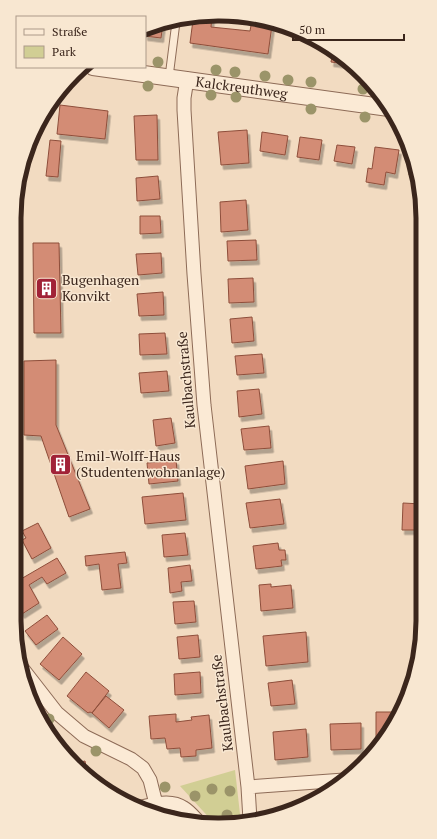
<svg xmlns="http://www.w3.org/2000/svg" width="437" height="839" viewBox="0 0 437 839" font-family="'PT Serif',serif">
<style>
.green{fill:#d1ce94}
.building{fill:#d38c74;stroke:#8e4e3b;filter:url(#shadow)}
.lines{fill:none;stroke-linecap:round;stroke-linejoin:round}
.service-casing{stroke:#8d6b57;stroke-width:9}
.minor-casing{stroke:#8d6b57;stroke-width:15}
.tertiary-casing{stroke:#8d6b57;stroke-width:18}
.service{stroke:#fbead5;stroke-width:7}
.minor{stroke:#fbead5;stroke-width:13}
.tertiary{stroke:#fbead5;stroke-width:16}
.tree{fill:#9b9469}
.labels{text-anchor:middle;stroke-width:3;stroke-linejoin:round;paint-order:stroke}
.street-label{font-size:14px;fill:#3b261c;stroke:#f8e7d1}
.poi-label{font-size:14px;fill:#3b261c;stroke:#f8e7d1;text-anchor:start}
.rim{fill:none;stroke:#3b261c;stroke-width:5}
</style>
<defs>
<filter id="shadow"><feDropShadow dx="2.5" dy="4.5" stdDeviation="0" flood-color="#0004"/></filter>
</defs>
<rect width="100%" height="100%" fill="#f2dbc1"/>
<!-- green -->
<path class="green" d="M235,770l6,53 -9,2 -18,-2 -34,-37z"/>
<!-- building -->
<path class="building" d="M212,17l-1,10 39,4 2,-11 20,5 -4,29 -78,-11 3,-23z
M163,23l-2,15 -16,-2v-7l8,-4z
M333,51l20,14 -22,-3z
M60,105l48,6 -3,28 -48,-5z
M157,115l1,45h-22l-2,-44z
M247,130l2,33 -28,2 -3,-33z
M262,132l26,4 -3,19 -25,-4z
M300,137l22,3 -3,20 -22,-3z
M50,140l11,1 -3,36 -12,-1z
M337,145l18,2 -3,17 -18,-3z
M375,147l24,3 -4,24 -9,-2 -2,13 -18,-3 2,-14 4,1z
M412,157l5,19 -8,-1z
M158,176l2,23 -23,2 -1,-23z
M246,200l2,30 -27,2 -1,-30z
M140,216h20l1,17 -21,1z
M256,240l1,20 -29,1 -1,-20z
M33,243h26l2,90h-27z
M161,253l1,20 -24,2 -2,-21z
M253,278l1,24 -25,1 -1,-24z
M163,292l1,23 -25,1 -2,-22z
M252,317l2,24 -22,2 -2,-24z
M165,333l2,21 -27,1 -1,-21z
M262,354l2,19 -27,2 -2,-19z
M56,360v65l34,84 -21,8 -28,-81 -17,-1v-74z
M167,371l2,20 -28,2 -2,-20z
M417,383h5v25h-6z
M259,389l3,25 -23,3 -2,-26z
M171,418l4,25 -19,3 -3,-26z
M269,426l2,22 -27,2 -3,-21z
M176,460l2,21 -29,3 -2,-21z
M283,461l2,23 -37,5 -3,-23z
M183,493l3,27 -41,4 -3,-27z
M280,499l4,25 -34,4 -4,-25z
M403,503l19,1v26h-20z
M38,523l13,25 -19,11 -10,-19 4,-2 -4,-7z
M185,533l3,22 -24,2 -2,-22z
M278,543l1,7h6l1,10h-5l1,6 -26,3 -3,-23z
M125,552l2,11 -9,1 3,24 -19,2 -3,-26 -13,2 -1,-10z
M57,558l9,15 -19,11 -5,-7 -13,8 10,18 -17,11 -8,-13v-18z
M190,565l2,16 -11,1 1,9 -12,2 -2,-25z
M271,584v3l20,-2 2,23 -32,3 -2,-26z
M194,601l2,21 -21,2 -2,-22z
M47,615l11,14 -22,16 -11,-14z
M306,632l2,30 -42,4 -3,-30z
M198,635l2,22 -21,2 -2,-22z
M63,637l19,17 -23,26 -19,-16z
M86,672l23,19 -17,22 -2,-1 -2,1 -21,-17z
M200,672l1,21 -26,2 -1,-21z
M292,680l3,24 -24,2 -3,-23z
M106,696l18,14 -15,18 -17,-15z
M376,712h25l-25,33z
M176,714v8l16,-2 -1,-3 18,-2 3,33 -16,2v6l-15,1 -1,-9 -13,1 -2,-11 -14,1 -2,-23z
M361,723v26l-30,1 -1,-26z
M306,729l2,28 -33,3 -2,-28z
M85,761l2,11h-2l-9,-9z"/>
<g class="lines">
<defs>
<path id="service" d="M169,77l7,-55"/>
<path id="minor" d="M187,79l-3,19v12l10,164 10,131 44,382 2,33
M22,668l35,45 27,23 47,23 12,9 7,12 6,24
M248,787l96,-7
M141,807c15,-3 30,-8 43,1 5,3 10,9 14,13"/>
<g id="tertiary">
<path id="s1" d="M93,67l296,41"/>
</g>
</defs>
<!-- service casing -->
<use href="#service" class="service-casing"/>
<!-- minor casing -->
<use href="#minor" class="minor-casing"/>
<!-- tertiary casing -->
<use href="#tertiary" class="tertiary-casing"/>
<!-- service -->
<use href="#service" class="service"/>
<!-- minor -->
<use href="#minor" class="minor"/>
<!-- tertiary -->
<use href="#tertiary" class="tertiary"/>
</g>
<!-- trees -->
<g class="tree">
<circle cx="158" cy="62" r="5.5"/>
<circle cx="216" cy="70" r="5.5"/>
<circle cx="235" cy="72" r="5.5"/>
<circle cx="265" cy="76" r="5.5"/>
<circle cx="288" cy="80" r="5.5"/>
<circle cx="311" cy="82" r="5.5"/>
<circle cx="148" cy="86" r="5.5"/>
<circle cx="363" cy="89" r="5.5"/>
<circle cx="211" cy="95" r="5.5"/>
<circle cx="236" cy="97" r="5.5"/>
<circle cx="311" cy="109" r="5.5"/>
<circle cx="365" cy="117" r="5.5"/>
<circle cx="49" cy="719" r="5.5"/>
<circle cx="96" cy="751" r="5.5"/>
<circle cx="165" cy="787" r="5.5"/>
<circle cx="212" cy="789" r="5.5"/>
<circle cx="230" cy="791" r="5.5"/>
<circle cx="195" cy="796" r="5.5"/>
<circle cx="227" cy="815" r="5.5"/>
</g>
<!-- icons -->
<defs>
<symbol id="building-square" viewBox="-11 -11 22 22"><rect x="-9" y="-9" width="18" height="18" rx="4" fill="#a12237" stroke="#f8e7d1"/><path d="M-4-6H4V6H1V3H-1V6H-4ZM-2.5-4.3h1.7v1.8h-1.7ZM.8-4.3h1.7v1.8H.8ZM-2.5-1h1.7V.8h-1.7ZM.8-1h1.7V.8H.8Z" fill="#fff"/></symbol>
</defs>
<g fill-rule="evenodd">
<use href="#building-square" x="34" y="276" width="25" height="25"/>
<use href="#building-square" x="48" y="452" width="25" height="25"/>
</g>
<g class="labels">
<!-- street labels -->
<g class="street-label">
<text dy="5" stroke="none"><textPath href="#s1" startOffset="150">Kalckreuthweg</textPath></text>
<text transform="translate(186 380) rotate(-95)" y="5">Kaulbachstraße</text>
<text transform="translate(222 703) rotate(-97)" y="5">Kaulbachstraße</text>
</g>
<!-- poi labels -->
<g class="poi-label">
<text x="62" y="285">Bugenhagen<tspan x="62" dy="16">Konvikt</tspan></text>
<text x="76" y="461">Emil-Wolff-Haus<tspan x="76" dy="16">(Studentenwohnanlage)</tspan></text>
</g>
</g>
<!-- crop -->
<path d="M0 0H437V839H0ZM218 21H219A197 197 0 0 1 416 218V621A197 197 0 0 1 219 818H218A197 197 0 0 1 21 621V218A197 197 0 0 1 218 21Z" fill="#f8e7d1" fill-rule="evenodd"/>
<path class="rim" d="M218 21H219A197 197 0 0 1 416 218V621A197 197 0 0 1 219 818H218A197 197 0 0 1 21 621V218A197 197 0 0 1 218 21Z"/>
<!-- legend -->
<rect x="16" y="16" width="130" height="52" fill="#f8e7d1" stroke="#ac9a89"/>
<rect x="24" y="29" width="20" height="6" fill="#fbead5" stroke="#ac9a89"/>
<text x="52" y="36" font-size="12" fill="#3b261c">Straße</text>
<rect x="24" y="46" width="20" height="12" fill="#d1ce94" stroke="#ac9a89"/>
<text x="52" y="56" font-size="12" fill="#3b261c">Park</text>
<!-- scale -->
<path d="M293 34v6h111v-6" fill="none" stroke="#3b261c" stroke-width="2"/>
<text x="299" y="34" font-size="12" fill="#3b261c" stroke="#f8e7d1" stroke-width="3" paint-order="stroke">50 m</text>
</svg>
